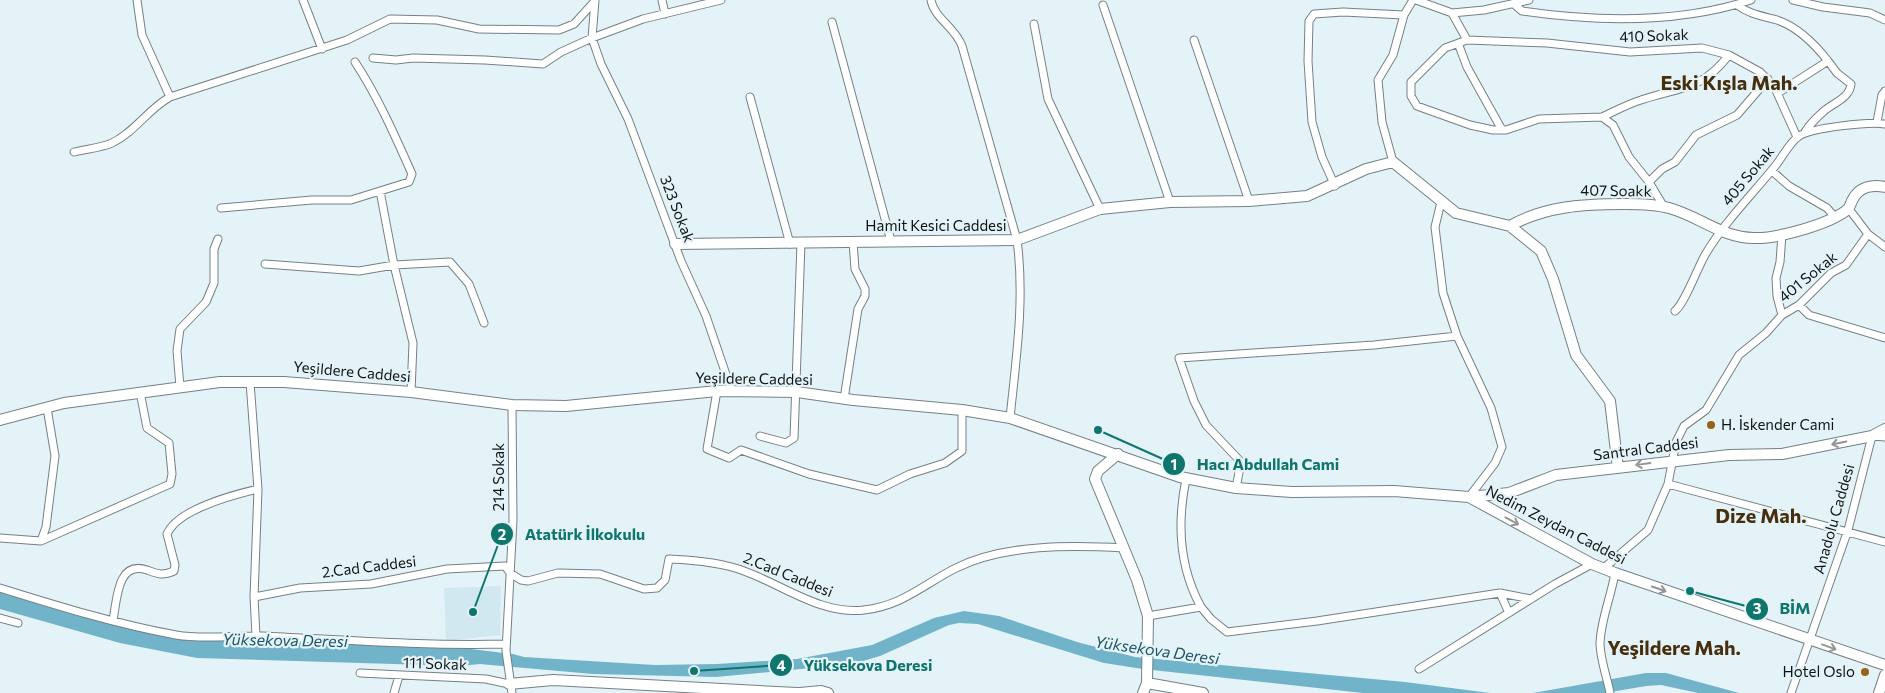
<svg xmlns="http://www.w3.org/2000/svg" width="1885" height="693" viewBox="0 0 1885 693" font-family="Commissioner,sans-serif">
<style>
.built{fill:#d1e8f0}
.water{fill:#71b4ca}
.lines{fill:none;stroke-linecap:round;stroke-linejoin:round}
.street-casing{stroke:#748186;stroke-width:9}
.secondary-casing{stroke:#748186;stroke-width:12}
.street{stroke:#fff;stroke-width:7}
.secondary{stroke:#fff;stroke-width:10}
.oneway{stroke:#939596}
.poi-dot{fill:#966317;stroke:#e4f3f8;stroke-width:2}
.labels{text-anchor:middle;stroke-width:4.5;stroke-linejoin:round;paint-order:stroke}
.street-label{font-size:15px;fill:#0f1415;stroke:#e4f3f8}
.poi-label{font-size:15px;fill:#0f1415;stroke:#e4f3f8;text-anchor:start}
.water-label{font-size:16px;font-style:italic;fill:#1d5465;stroke:#e4f3f8}
.district-label{font-size:20px;font-weight:bold;fill:#472e0c;stroke:#e4f3f8}
.leader{fill:none;stroke:#0f766e;stroke-width:2}
.callout-dot{fill:#0f766e;stroke:#e4f3f8;stroke-width:2}
.mark-label{font-size:15px;text-anchor:middle;font-weight:bold;fill:#fff}
.callout-label{font-size:16px;text-anchor:middle;font-weight:bold;fill:#0f766e;stroke:#e4f3f8;stroke-width:4.5;stroke-linejoin:round;paint-order:stroke}
</style>
<rect width="100%" height="100%" fill="#e4f3f8"/>
<!-- built -->
<path class="built" d="M501,586l-1,49 -54,6 -2,-53z"/>
<!-- water -->
<path class="water" d="M0,590l205,50 258,8 50,6 11,3 131,8 62,-1 80,-5 75,-14 62,-27 30,-7 35,5 78,26 58,15 270,25 85,11h-127l-220,-24 -39,-6 -126,-39 -19,-1 -10,2 -69,31 -27,8 -137,13 -123,-3 -113,-10 -21,2 -262,-8 -77,-15 -120,-34z
M1646,673h20l73,20h-41l-37,-8 -15,1 -41,7h-72z"/>
<g class="lines">
<defs>
<path id="street" d="M137,0l5,35 28,62
M303,0l19,49
M595,0l-3,38 9,26 27,55 53,142 25,55 26,76
M662,0l3,14
M931,0c3,18 24,27 31,46l55,194c8,60 -1,119 -7,178
M1416,0l36,13 15,27
M1793,0l30,7 47,6 15,7
M1514,4l8,7c75,11 156,13 229,-11
M1103,5l67,197
M1737,5c12,9 25,11 40,15 21,7 37,23 51,41l-50,32
M1452,13l32,-3 45,-10
M832,22l59,219
M1034,24l14,75 52,110
M1194,40l55,161
M1458,43l9,24 35,63
M373,58l23,2 17,-2 72,2 58,4 18,-12 31,-14 51,-19 78,-19
M750,97l40,147
M1602,117c13,-6 26,-13 39,-17 39,-13 60,-9 88,-45
M1877,122l5,-27 3,-4
M1805,132c5,-8 11,-14 19,-21 9,-8 26,-13 27,-27l-14,-11 -9,-12
M74,152c12,-3 27,-4 38,-9 23,-11 36,-34 58,-46l177,-57 43,-21 47,1 42,9 80,1 15,-6 21,-23
M1393,162l-11,-40 -4,-42 15,-25 11,-40 9,-15
M1772,171l17,15 38,22 7,8
M1649,182l13,-13 13,-7 21,-27 41,-20 31,-36
M1335,186l-13,-29 -10,-35 -4,-61 1,-40 5,-7 29,-2 61,3
M380,191l14,74 19,78 -2,49
M1441,202l-6,25 8,66 14,43 34,72 11,39 -7,16 -26,34
M1664,207l-15,-25 -20,-25 -16,-32 -11,-8 -63,2 -33,11h-13l-23,-5 -53,-19 -6,-10v-14l34,-34 22,-8 80,3 83,9 72,-4 27,7 31,17 14,14 23,51
M221,208l91,-8h39l58,-18 3,-8c-17,-38 -34,-77 -57,-112
M1849,209l19,25 17,13
M265,264l94,7 35,-6 56,-3 19,22 15,39
M1799,305l10,10 76,23
M1675,311c10,-8 22,-42 30,-56 20,-34 47,-60 71,-90 7,-9 14,-23 23,-29 12,-8 72,-15 86,-12
M1782,315l17,-10 32,-32 15,-8 22,-31
M250,382l8,107 -4,108 2,39
M180,387l-3,-36 3,-22 26,-27 8,-19v-34l4,-10
M717,391l-10,58 22,9 12,-8 68,24 68,16 33,-16 35,-11 17,-12v-41
M844,399l14,-90 7,-13v-7l-10,-20 -2,-27
M760,436l26,7 8,-5 7,-195
M1186,479c-9,44 -7,88 15,128
M1668,484l217,58
M1236,488l5,-26 -35,-37 -12,-24 -15,-43 195,-13 83,-9
M0,538l41,3 129,-57 2,-10 -3,-31 -22,-15 -7,-36
M41,541l5,-14 9,-71 -8,-48
M1604,568l44,-38 20,-46 8,-42 8,-16 22,-16 33,-55 27,-22 16,-18 -5,-19 -1,-18 4,-16 2,-28
M0,588c58,18 116,36 176,47 29,5 58,0 87,1 81,4 162,10 243,8
M1500,593l9,20
M254,597l46,-9 71,-4 76,-15 58,-3 5,7 11,7 7,1 30,-8 42,1 44,15 13,-1 8,-8 4,-21c25,1 52,3 75,12 39,14 77,44 120,39 38,-4 60,-26 92,-42 48,-24 116,-23 168,-20
M1148,616l53,-9 10,12 16,13 90,-11 183,-28 31,6
M0,618l18,5
M113,620c4,-20 4,-60 34,-50 11,4 15,6 27,1l1,-6 -8,-31c11,-25 66,-39 91,-45
M1419,669l136,-85 37,-20
M360,673l126,6 23,5
M394,693l5,-17
M512,693l-6,-42 7,-131 -1,-115
M1610,693c-3,-16 -10,-34 -10,-50 1,-24 11,-46 15,-70
M1791,693l57,-163 24,-94 13,1"/>
<path id="secondary" d="M1510,226c35,-20 74,-22 114,-22 14,0 31,0 45,4 30,8 53,30 85,30 22,1 77,-14 94,-29 2,-2 3,-7 5,-10 6,-12 19,-15 32,-12
M675,244l342,-4 83,-31 70,-7 79,-1 58,-5 59,-27 27,-7 63,51 54,13 31,25 12,28 23,76 34,46 8,67
M0,420l64,-17 156,-21h64l127,10 101,13 54,1 151,-15 80,1 56,8 109,10 48,8 170,59 56,11 56,4 102,-1 75,6 40,-4 47,-18 173,-20 53,-1 90,-18 13,-7
M1118,454l-20,17 -3,8 42,101 11,36 -1,67 -4,10
M1469,497l123,67 23,9 270,92
M1147,683l56,10
M509,684l44,-4 244,13
M800,693l21,-2 7,2
M1879,693l6,-18"/>
</defs>
<!-- street casing -->
<use href="#street" class="street-casing"/>
<!-- secondary casing -->
<use href="#secondary" class="secondary-casing"/>
<!-- street -->
<use href="#street" class="street"/>
<!-- secondary -->
<use href="#secondary" class="secondary"/>
</g>
<!-- one-way arrows -->
<defs><path id="oneway-shaft" d="M-6 0H5M1.5-3L5.5 0L1.5 3" fill="none" stroke-width="1.6" stroke-linecap="round" stroke-linejoin="round" transform="scale(1.25)"/></defs>
<g class="oneway">
<use href="#oneway-shaft" transform="translate(1839 443) rotate(168)"/>
<use href="#oneway-shaft" transform="translate(1643 464) rotate(172)"/>
<use href="#oneway-shaft" transform="translate(1512 521) rotate(28)"/>
<use href="#oneway-shaft" transform="translate(1659 589) rotate(19)"/>
<use href="#oneway-shaft" transform="translate(1829 647) rotate(20)"/>
</g>
<!-- markers -->
<g class="poi-dot">
<circle cx="1711" cy="425" r="5"/>
<circle cx="1865" cy="672" r="5"/>
</g>
<g class="labels">
<!-- street labels -->
<g class="street-label">
<text transform="translate(1654 36) rotate(-2)" y="5">410 Sokak</text>
<text transform="translate(1748 176) rotate(-50)" y="5">405 Sokak</text>
<text transform="translate(1616 191) rotate(1)" y="5">407 Soakk</text>
<text transform="translate(677 209) rotate(69)" y="5">323 Sokak</text>
<text x="936" y="231">Hamit Kesici Caddesi</text>
<text transform="translate(1808 277) rotate(-39)" y="5">401 Sokak</text>
<text transform="translate(352 372) rotate(5)" y="5">Yeşildere Caddesi</text>
<text transform="translate(754 379) rotate(1)" y="5">Yeşildere Caddesi</text>
<text transform="translate(1646 449) rotate(-7)" y="5">Santral Caddesi</text>
<text transform="translate(499 477) rotate(-90)" y="5">214 Sokak</text>
<text transform="translate(1834 519) rotate(-74)" y="5">Anadolu Caddesi</text>
<text transform="translate(1556 525) rotate(27)" y="5">Nedim Zeydan Caddesi</text>
<text transform="translate(369 567) rotate(-7)" y="5">2.Cad Caddesi</text>
<text transform="translate(788 575) rotate(22)" y="5">2.Cad Caddesi</text>
<text transform="translate(435 664) rotate(2)" y="5">111 Sokak</text>
</g>
<!-- poi labels -->
<g class="poi-label">
<text x="1721" y="430">H. İskender Cami</text>
<text x="1855" y="677" text-anchor="end">Hotel Oslo</text>
</g>
<!-- water labels -->
<g class="water-label">
<text transform="translate(285 640) rotate(1)" y="6">Yüksekova Deresi</text>
<text transform="translate(1157 650) rotate(8)" y="6">Yüksekova Deresi</text>
</g>
<!-- district labels -->
<g class="district-label">
<text x="1729" y="90">Eski Kışla Mah.</text>
<text x="1761" y="523">Dize Mah.</text>
<text x="1674" y="655">Yeşildere Mah.</text>
</g>
</g>
<!-- callouts -->
<path class="leader" d="M1098 430L1174 464M473 612L502 534M1690 591L1757 609M694 671L781 665"/>
<g class="callout-dot">
<circle cx="1098" cy="430" r="5"/>
<circle cx="473" cy="612" r="5"/>
<circle cx="1690" cy="591" r="5"/>
<circle cx="694" cy="671" r="5"/>
<circle cx="1174" cy="464" r="12"/>
<circle cx="502" cy="534" r="12"/>
<circle cx="1757" cy="609" r="12"/>
<circle cx="781" cy="665" r="12"/>
</g>
<g class="mark-label">
<text x="1174" y="470">1</text>
<text x="502" y="540">2</text>
<text x="1757" y="614">3</text>
<text x="781" y="671">4</text>
</g>
<g class="callout-label">
<text x="1268" y="470">Hacı Abdullah Cami</text>
<text x="585" y="540">Atatürk İlkokulu</text>
<text x="1795" y="614">BİM</text>
<text x="868" y="671">Yüksekova Deresi</text>
</g>
</svg>
